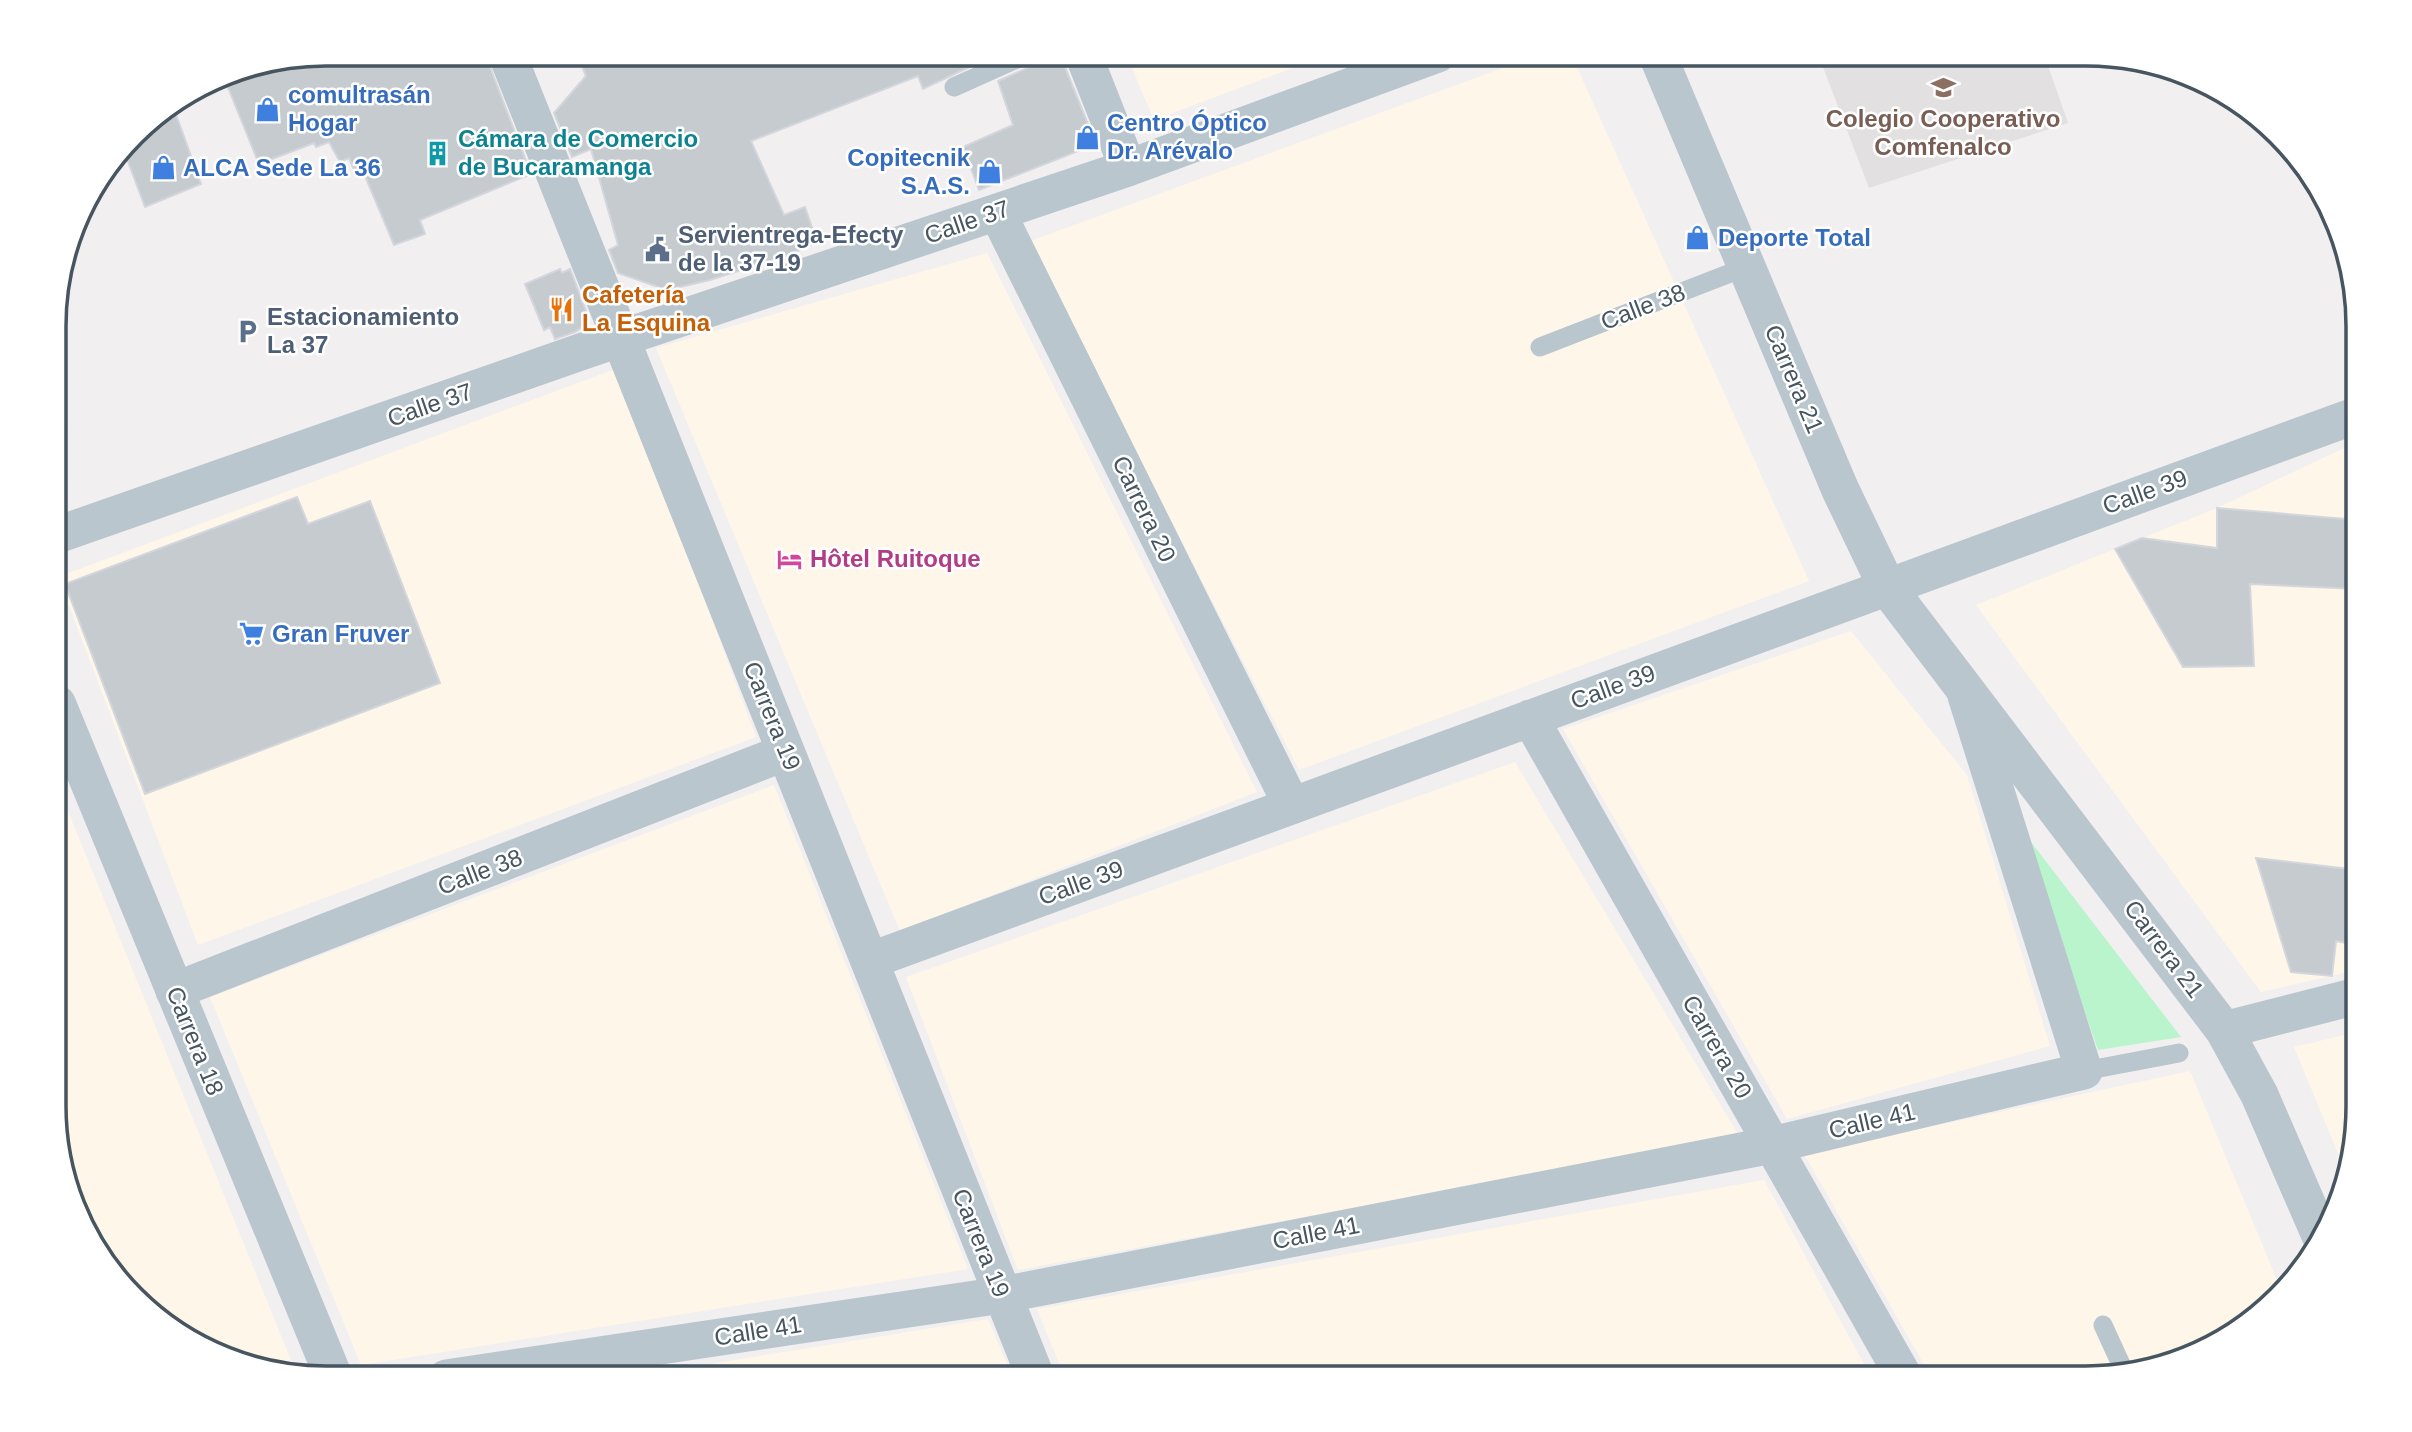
<svg xmlns="http://www.w3.org/2000/svg" width="2412" height="1432" viewBox="0 0 2412 1432" font-family="Helvetica,sans-serif">
<style>
.commercial{fill:#fef6e8}
.education{fill:#e3e0e2}
.green{fill:#baf4cc}
.building{fill:#c6cbd0;stroke:#d3d6dc;stroke-width:2}
.lines{fill:none;stroke-linecap:round;stroke-linejoin:round}
.service{stroke:#bac6ce;stroke-width:19}
.minor{stroke:#bac6ce;stroke-width:37}
.tertiary{stroke:#bac6ce;stroke-width:38}
.labels{text-anchor:middle;stroke-width:5;stroke-linejoin:round;paint-order:stroke}
.shop-label{font-size:24px;font-weight:bold;fill:#366cbe;stroke:#fff;text-anchor:start}
.education-label{font-size:24px;font-weight:bold;fill:#785e54;stroke:#fff}
.culture-label{font-size:24px;font-weight:bold;fill:#0d838f;stroke:#fff;text-anchor:start}
.street-label{font-size:24px;fill:#46555f;stroke:#fff}
.service-label{font-size:24px;font-weight:bold;fill:#4e5e75;stroke:#fff;text-anchor:start}
.food-label{font-size:24px;font-weight:bold;fill:#c56008;stroke:#fff;text-anchor:start}
.hotel-label{font-size:24px;font-weight:bold;fill:#b23c85;stroke:#fff;text-anchor:start}
.rim{fill:none;stroke:#46555f;stroke-width:3.5}
</style>
<rect width="100%" height="100%" fill="#f2eff0"/>
<!-- commercial -->
<path class="commercial" d="M1126,54h204l-176,66z
M1541,54h30l238,527 -510,189 -271,-528z
M987,253l270,539 -357,139 -244,-583z
M618,368l138,369 -558,208 -140,-368z
M2357,442v528l-96,22 -285,-387 241,-97z
M1851,631l116,144 83,271 -263,73 -224,-390z
M1515,762l224,374 -721,134 -112,-293z
M57,784l236,581 -28,5 -9,-2 -66,-27 -90,-85 -43,-115z
M774,785l194,484 -607,96 -151,-368z
M2357,1032v91l-13,45 -50,-121z
M2190,1071l92,221 -4,6 -56,43 -119,36h-172l-127,-223z
M1764,1180l107,197 -806,1 -28,-69z
M988,1319l25,59h-390z"/>
<!-- education -->
<path class="education" d="M1818,54h226l24,69 -199,65z"/>
<!-- green -->
<path class="green" d="M2021,829l160,208 -83,13z"/>
<!-- building -->
<path class="building" d="M326,54h159l46,120 -111,46 5,14 -31,11 -31,-74 -8,1 -6,-14 -9,4 -11,-20 -13,5 -2,-4 -55,21 -36,-89z
M577,54h420l-74,35 -5,-13 -167,65 33,74 21,-8 12,35 -29,13 -78,25 -43,10 -49,-17 -9,-23 9,-5 -27,-96 -19,8 -18,-44 32,-37z
M1040,54h23v8l33,82 -117,46 -16,-43 50,-22 -15,-44 36,-16 4,-4z
M173,106l28,78 -56,23 -21,-56 23,-29z
M560,269l2,4 8,-4 18,47 -3,9 -10,7 -20,7 -5,-12 -6,3 -19,-46z
M297,497l11,27 62,-23 70,182 -295,111 -80,-210z
M2217,508l140,12v69l-107,-5 4,82 -71,1 -68,-118 27,-11 75,10z
M2256,858l101,12v75l-21,-4 -4,35 -41,-4z"/>
<g class="lines">
<!-- service -->
<path class="service" d="M954,87l74,-33
M1540,347l206,-80
M2084,1071l95,-18
M2103,1325l21,46"/>
<!-- minor -->
<path class="minor" d="M1083,54l45,114
M997,212l295,594
M57,535l532,-186 539,-181 310,-114
M1530,718l374,659
M869,961l1488,-546
M174,991l612,-239
M2224,1030l133,-34
M446,1378l556,-83 770,-150 312,-74 -118,-375"/>
<!-- tertiary -->
<path class="tertiary" d="M507,54l529,1324
M1657,54l183,435 47,98 337,443 35,64 63,145
M57,704l277,674"/>
</g>
<!-- icons -->
<defs>
<symbol id="school-bare" viewBox="-9 -9 18 18"><path d="M0-5L7-2L0 1L-7-2ZM-4 1L0 2.5L4 1V4Q0 6-4 4Z" fill="#8d6e63" stroke="#fff" stroke-width="2.5" paint-order="stroke"/></symbol>
<symbol id="shop-bare" viewBox="-9 -9 18 18"><path d="M-5-2.5h2.3a2.7 3.5 0 0 1 5.4 0H5L5.5 6h-11ZM-1.5-2.5h3a1.5 2.3 0 0 0-3 0Z" fill="#3f7fe0" stroke="#fff" stroke-width="2.5" paint-order="stroke"/></symbol>
<symbol id="building-bare" viewBox="-9 -9 18 18"><path d="M-4-6H4V6H1V3H-1V6H-4ZM-2.5-4.3h1.7v1.8h-1.7ZM.8-4.3h1.7v1.8H.8ZM-2.5-1h1.7V.8h-1.7ZM.8-1h1.7V.8H.8Z" fill="#0f9aa8" stroke="#fff" stroke-width="2.5" paint-order="stroke"/></symbol>
<symbol id="civic-bare" viewBox="-9 -9 18 18"><path d="M-.6-6.5H3V-4.5H.6V-3L4-1V1h2V6H-6V1h2V-1L-.6-3ZM-1.2 2.5V6h2.4V2.5Z" fill="#5c6f8a" stroke="#fff" stroke-width="2.5" paint-order="stroke"/></symbol>
<symbol id="restaurant-bare" viewBox="-9 -9 18 18"><path d="M-5-6h1v4h1v-4h1v4h1v-4h1v5L-1.5 .5V6h-2V.5L-5-1ZM5-6V6H3V1.5H1.5Q1.5-4 5-6Z" fill="#e8710a" stroke="#fff" stroke-width="2.5" paint-order="stroke"/></symbol>
<symbol id="parking-bare" viewBox="-9 -9 18 18"><path d="M-3.5-5.5H1a3.5 3.5 0 0 1 0 7H-1V5.5H-3.5ZM-1-3.4V-.6H.8a1.4 1.4 0 0 0 0-2.8Z" fill="#5c6f8a" stroke="#fff" stroke-width="2.5" paint-order="stroke"/></symbol>
<symbol id="hotel-bare" viewBox="-9 -9 18 18"><path d="M-6-4.5h1.5V1H6V5H4.5V3h-9V5H-6ZM-4 0a1.8 1.8 0 1 1 3.6 0ZM.5 0V-2.5h3Q6-2.5 6 0Z" fill="#d1479c" stroke="#fff" stroke-width="2.5" paint-order="stroke"/></symbol>
<symbol id="supermarket-bare" viewBox="-9 -9 18 18"><path d="M-6-5.5h2.5l.6 2H6L4.5 2H-2.5L-4.4-4H-6ZM-1.5 3.2a1.3 1.3 0 1 0 .1 0ZM3 3.2a1.3 1.3 0 1 0 .1 0Z" fill="#3f7fe0" stroke="#fff" stroke-width="2.5" paint-order="stroke"/></symbol>
</defs>
<g fill-rule="evenodd">
<use href="#school-bare" x="1926" y="70" width="35" height="35"/>
<use href="#shop-bare" x="250" y="92" width="35" height="35"/>
<use href="#shop-bare" x="1070" y="120" width="35" height="35"/>
<use href="#building-bare" x="420" y="136" width="35" height="35"/>
<use href="#shop-bare" x="146" y="150" width="35" height="35"/>
<use href="#shop-bare" x="972" y="154" width="35" height="35"/>
<use href="#shop-bare" x="1680" y="220" width="35" height="35"/>
<use href="#civic-bare" x="640" y="232" width="35" height="35"/>
<use href="#restaurant-bare" x="544" y="292" width="35" height="35"/>
<use href="#parking-bare" x="230" y="314" width="35" height="35"/>
<use href="#hotel-bare" x="772" y="542" width="35" height="35"/>
<use href="#supermarket-bare" x="234" y="616" width="35" height="35"/>
</g>
<g class="labels">
<!-- shop labels -->
<g class="shop-label">
<text x="288" y="103">comultrasán<tspan x="288" dy="28">Hogar</tspan></text>
<text x="1107" y="131">Centro Óptico<tspan x="1107" dy="28">Dr. Arévalo</tspan></text>
<text x="970" y="166" text-anchor="end">Copitecnik<tspan x="970" dy="28">S.A.S.</tspan></text>
<text x="183" y="176">ALCA Sede La 36</text>
<text x="1718" y="246">Deporte Total</text>
<text x="272" y="642">Gran Fruver</text>
</g>
<!-- education labels -->
<g class="education-label">
<text x="1943" y="127">Colegio Cooperativo<tspan x="1943" dy="28">Comfenalco</tspan></text>
</g>
<!-- culture labels -->
<g class="culture-label">
<text x="458" y="147">Cámara de Comercio<tspan x="458" dy="28">de Bucaramanga</tspan></text>
</g>
<!-- street labels -->
<g class="street-label">
<text transform="translate(967 222) rotate(-19)" y="8">Calle 37</text>
<text transform="translate(1643 307) rotate(-21)" y="8">Calle 38</text>
<text transform="translate(1794 379) rotate(67)" y="8">Carrera 21</text>
<text transform="translate(430 405) rotate(-19)" y="8">Calle 37</text>
<text transform="translate(2145 492) rotate(-20)" y="8">Calle 39</text>
<text transform="translate(1144 509) rotate(64)" y="8">Carrera 20</text>
<text transform="translate(1613 687) rotate(-20)" y="8">Calle 39</text>
<text transform="translate(772 716) rotate(68)" y="8">Carrera 19</text>
<text transform="translate(480 872) rotate(-21)" y="8">Calle 38</text>
<text transform="translate(1081 883) rotate(-20)" y="8">Calle 39</text>
<text transform="translate(2164 949) rotate(53)" y="8">Carrera 21</text>
<text transform="translate(195 1041) rotate(68)" y="8">Carrera 18</text>
<text transform="translate(1717 1047) rotate(60)" y="8">Carrera 20</text>
<text transform="translate(1872 1121) rotate(-13)" y="8">Calle 41</text>
<text transform="translate(1316 1233) rotate(-11)" y="8">Calle 41</text>
<text transform="translate(981 1243) rotate(68)" y="8">Carrera 19</text>
<text transform="translate(758 1331) rotate(-9)" y="8">Calle 41</text>
</g>
<!-- service labels -->
<g class="service-label">
<text x="678" y="243">Servientrega-Efecty<tspan x="678" dy="28">de la 37-19</tspan></text>
<text x="267" y="325">Estacionamiento<tspan x="267" dy="28">La 37</tspan></text>
</g>
<!-- food labels -->
<g class="food-label">
<text x="582" y="303">Cafetería<tspan x="582" dy="28">La Esquina</tspan></text>
</g>
<!-- hotel labels -->
<g class="hotel-label">
<text x="810" y="567">Hôtel Ruitoque</text>
</g>
</g>
<!-- crop -->
<path d="M0 0H2412V1432H0ZM326 66H2086A260 260 0 0 1 2346 326V1106A260 260 0 0 1 2086 1366H326A260 260 0 0 1 66 1106V326A260 260 0 0 1 326 66Z" fill="#fff" fill-rule="evenodd"/>
<path class="rim" d="M326 66H2086A260 260 0 0 1 2346 326V1106A260 260 0 0 1 2086 1366H326A260 260 0 0 1 66 1106V326A260 260 0 0 1 326 66Z"/>
</svg>
